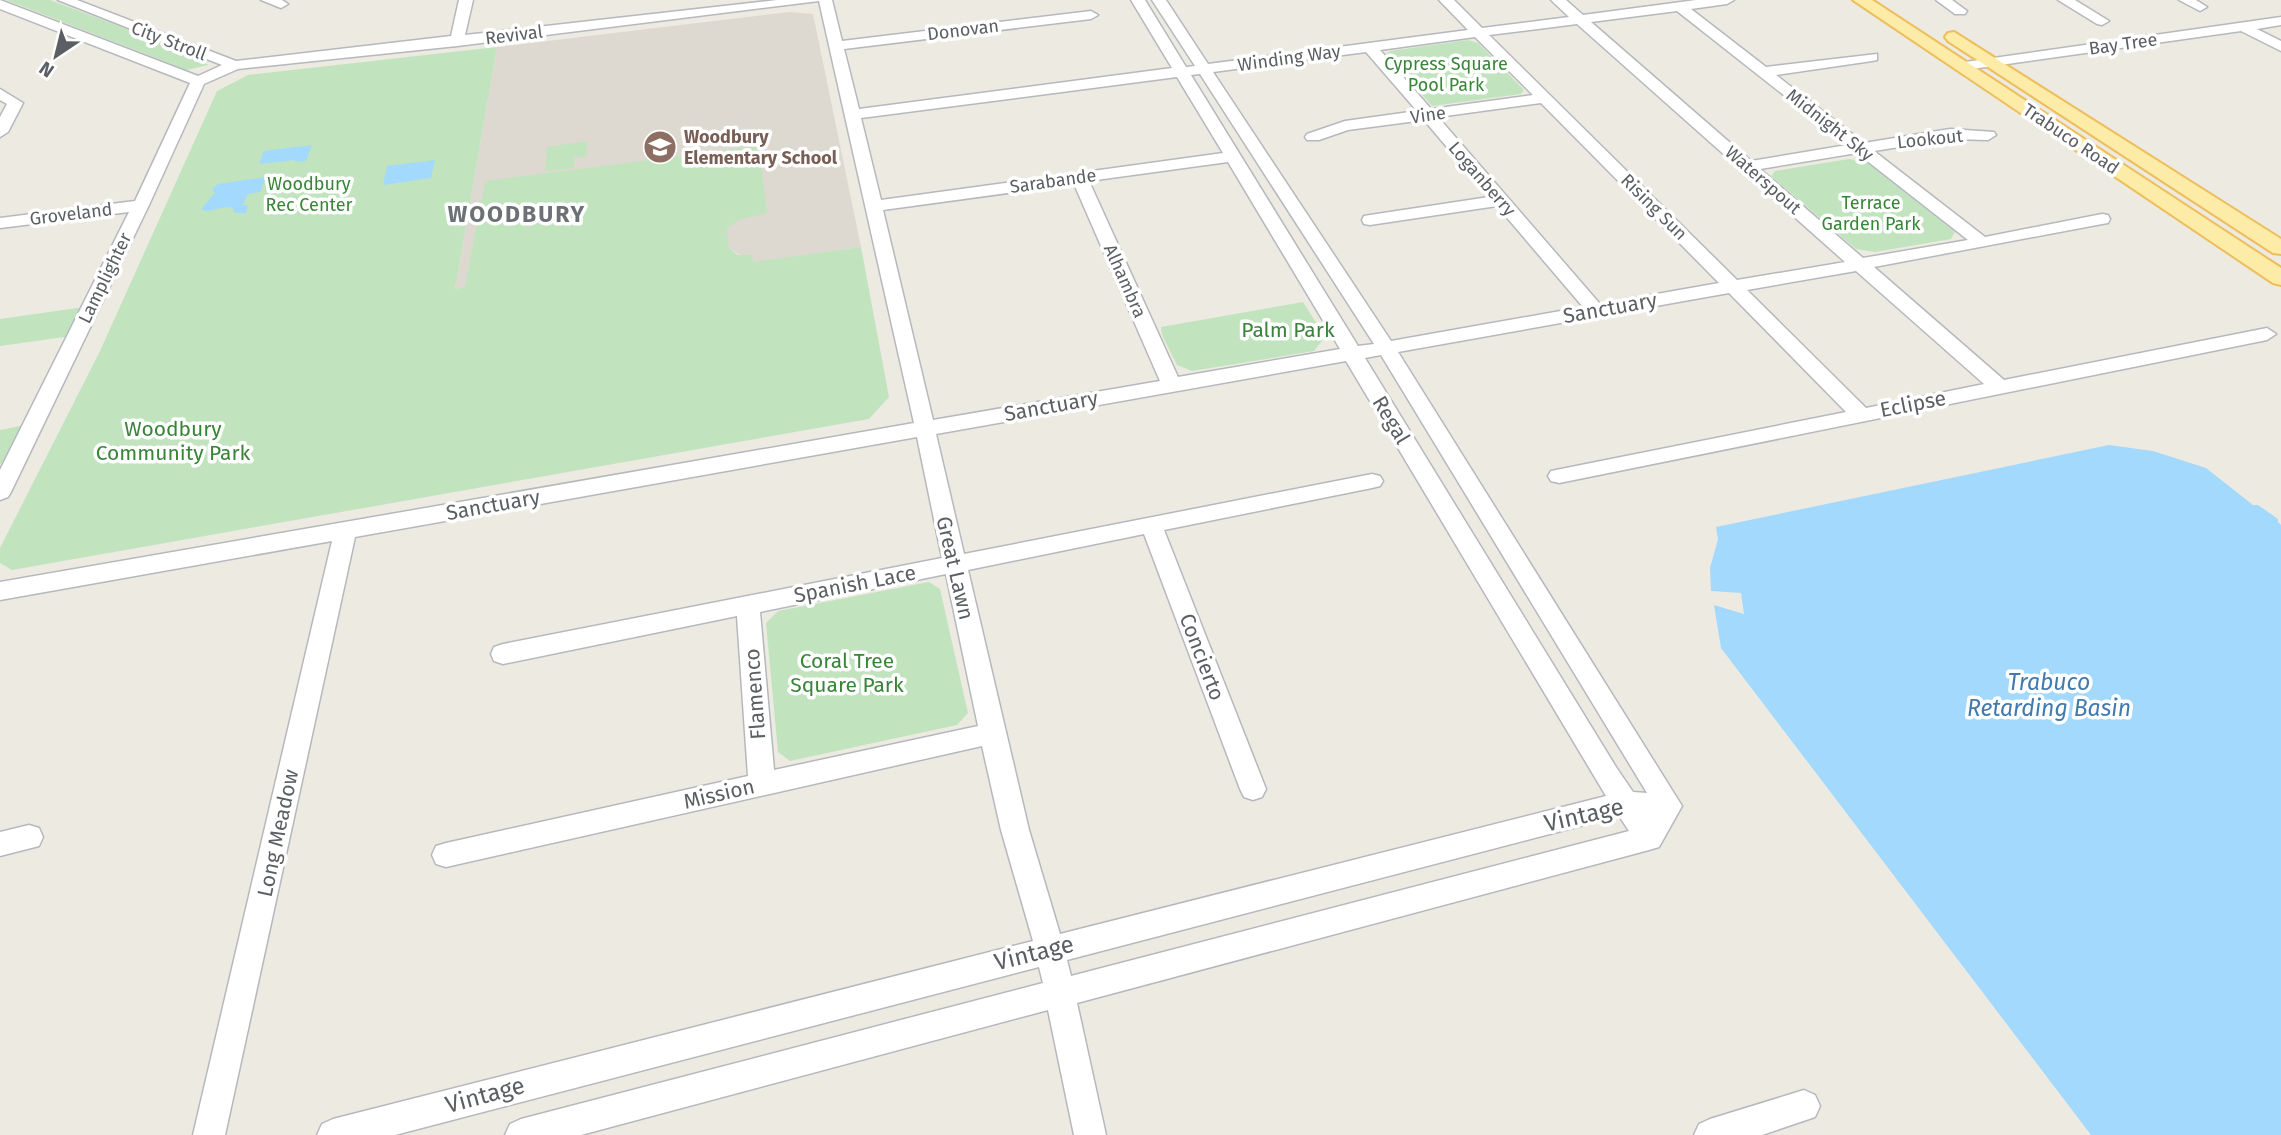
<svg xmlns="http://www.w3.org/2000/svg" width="2281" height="1135" viewBox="0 0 2281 1135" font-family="'Fira Sans',sans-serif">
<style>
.education{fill:#ddd9d1}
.green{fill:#c1e4bf}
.water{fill:#a3d9fd}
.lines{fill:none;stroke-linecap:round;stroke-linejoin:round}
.minor-casing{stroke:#b5b8bd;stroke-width:3}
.major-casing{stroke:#edbe5b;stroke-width:4}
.minor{fill:#fff;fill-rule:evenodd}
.major{fill:#fdeba8;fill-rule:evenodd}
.labels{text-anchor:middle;stroke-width:7;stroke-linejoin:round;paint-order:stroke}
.far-street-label{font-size:18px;fill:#5b5f63;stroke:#fff}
.far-park-label{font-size:18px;fill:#388538;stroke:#fff}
.far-education-label{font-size:18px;font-weight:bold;fill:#785e54;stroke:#fff;text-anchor:start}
.street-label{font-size:21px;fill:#5b5f63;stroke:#fff}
.park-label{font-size:21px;fill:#388538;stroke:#fff}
.far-district-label{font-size:23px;font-weight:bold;letter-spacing:2px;fill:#6c7175;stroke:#fff}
.water-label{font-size:23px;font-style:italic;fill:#417aae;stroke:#fff}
.near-street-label{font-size:24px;fill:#5b5f63;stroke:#fff}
</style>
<rect width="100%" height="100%" fill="#edeae2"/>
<!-- education -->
<path class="education" d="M789,12l24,2 48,233 -108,16 -21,-13 -277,39 42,-242z"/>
<!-- green -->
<path class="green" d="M6,0h44l143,54 15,11 -21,5z
M1468,40l10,3 46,47 -3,4 -89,12 -46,-52 4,-3z
M497,47l-42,242 10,-2 20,-106 274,-35 8,67 -28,7 -12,9 2,19 9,7h14l1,7 108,-15 28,150 -20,22 -857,151 -12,-7v-15l100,-197 117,-260 31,-16z
M587,141v15l-13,2v10l-29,3 2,-24z
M1849,159l16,2 90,71 -4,7 -76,13 -19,-3 -85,-73 4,-5z
M1303,302l22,35 -11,14 -122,20 -15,-6 -15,-30 -1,-8z
M84,307l-12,29 -72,10v-27z
M25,425l-17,37 -8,2v-34z
M929,582l11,7 28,124 -11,12 -167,36 -12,-9 -12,-129 12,-12z"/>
<!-- water -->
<path class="water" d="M312,145l-6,16 -11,1v-2l-36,4 5,-13z
M435,160l-4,18 -48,7 4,-19z
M266,177l-6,15 -12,2 -5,11h5l-2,8h-12l-1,-5c-12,-4 -21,7 -32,1l14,-16 -3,-4 6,-5z
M2109,445l44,6 53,17 47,37h5l20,14v3l3,3v610h-190l-370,-487 -7,-43 30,9 -3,-21 -30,-2 -1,-23 8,-29 -2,-12z"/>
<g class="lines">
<defs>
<path id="minor" d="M0,0l198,76 24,-11 -164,-65h19l159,61 215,-25 8,-36h14l-8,35 312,-35h55l10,41 249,-30 7,4 -7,4 -247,30 15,60 313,-41 -41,-68h14l41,67 9,-1 -43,-66h14l42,64 260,-34 -29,-30h15l28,28 87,-11 -18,-17h15l17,15 113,-15h38l-7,4 -36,5 75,58 111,-13v6l-5,1 -96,14 88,68 86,-14 44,3 2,3 -8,5 -38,-1 -76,12 111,86 117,-23 6,1 2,4 -2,4 -6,1 -228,43 130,113 263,-52 9,6 -9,6 -708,143 -8,-2 -3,-5 3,-5 295,-59 -117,-119 -331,59 284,454 -23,41 -10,3 -572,153 29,132h-32l-26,-125 -467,125h-76l5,-11 11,-5 522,-136 -4,-16 -644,168h-78l5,-11 11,-5 700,-178 -32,-111 -19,-84 -536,121 -10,-3 -4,-9 4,-9 10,-3 302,-67 -11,-160 -234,48 -9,-3 -3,-7 3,-7 9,-3 439,-86 -25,-121 -562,100 -130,598h-32l139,-594 -332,59v-18l914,-159 -95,-422 -362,45 -219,23 -34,15 -55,121 -138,287 -3,5 -8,3v-30l129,-258 -129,16v-10l135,-17 55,-118 -190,-74zM1677,11l170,134 -96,16 -160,-139zM1577,24l268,238 -108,18 -248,-245zM1475,37l58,58 -102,14 -51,-59zM1366,52l51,59 -72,10 -38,13 -2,3 2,3h12l29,-10 76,-10 65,77 -119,18 -6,1 -2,4 2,4 6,1 127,-19 86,101 -192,34 -178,-269zM1200,74l174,270 -16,2 -167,-271zM1177,77l46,76 -342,47 -20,-82zM1541,103l178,180 -119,21 -162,-187zM1857,153l111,87 -105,18 -103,-89zM1228,162l112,187 -162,28 -89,-196zM1074,184l86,197 -227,39 -50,-210zM1856,271l128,113 -118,24 -119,-118zM1381,355l266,438 -14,-1 -17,-25 -251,-409zM1346,361l260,435 -546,138 -31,-104 -61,-260 176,-36 96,255 4,8 9,3 9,-3 4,-8 -102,-259 208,-42 8,-2 3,-5 -3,-5 -8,-2 -408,80 -28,-120zM946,574l32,152 -204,44 -14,-158zM1619,816l10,15 -558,145 -4,-16z
M261,0h21l6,4 -7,4z
M1936,0h16l15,11 -2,3h-10z
M2058,0h17l34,21 -7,4 -5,-1z
M2179,0h17l11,7 -7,4z
M2281,17v8l-24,4 24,12v10l-40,-20 -276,39 -7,-4 7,-4z
M0,89l23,14 -15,29 -8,5v-20l7,-13 -7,-4z
M29,825l10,3 4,9 -4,9 -39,10v-24z
M1804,1090l11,5 5,11 -5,11 -53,18h-68l5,-11 11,-5z"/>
<path id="major" d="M1853,0h19l409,268v17l-8,-2z
M1954,32l327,207v15l-8,-1 -325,-212 -3,-4 3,-4z"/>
</defs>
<!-- minor casing -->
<use href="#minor" class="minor-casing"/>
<!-- major casing -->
<use href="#major" class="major-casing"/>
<!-- minor -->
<use href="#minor" class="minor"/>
<!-- major -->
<use href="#major" class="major"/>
</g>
<!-- icons -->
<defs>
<symbol id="school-disc" viewBox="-11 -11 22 22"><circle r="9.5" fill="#8d6e63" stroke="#fff"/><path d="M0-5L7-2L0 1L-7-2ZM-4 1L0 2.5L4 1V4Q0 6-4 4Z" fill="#fff"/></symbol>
</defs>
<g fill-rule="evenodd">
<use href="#school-disc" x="641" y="128" width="38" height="38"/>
</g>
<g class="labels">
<!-- far-street labels -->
<g class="far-street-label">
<text transform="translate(963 30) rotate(-7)" y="6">Donovan</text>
<text transform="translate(514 35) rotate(-7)" y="6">Revival</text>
<text transform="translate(169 41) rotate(21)" y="6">City Stroll</text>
<text transform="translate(2123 44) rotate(-8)" y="6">Bay Tree</text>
<text transform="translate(1289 58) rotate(-8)" y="6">Winding Way</text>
<text transform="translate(1428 115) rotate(-8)" y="6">Vine</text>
<text transform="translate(1830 125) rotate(38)" y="6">Midnight Sky</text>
<text transform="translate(1930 139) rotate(-6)" y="6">Lookout</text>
<text transform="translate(2071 139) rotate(34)" y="6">Trabuco Road</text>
<text transform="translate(1482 179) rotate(49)" y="6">Loganberry</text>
<text transform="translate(1763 180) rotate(41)" y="6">Waterspout</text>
<text transform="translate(1053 181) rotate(-8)" y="6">Sarabande</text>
<text transform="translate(1654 207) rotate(45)" y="6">Rising Sun</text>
<text transform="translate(71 214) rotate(-7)" y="6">Groveland</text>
<text transform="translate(105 278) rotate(-64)" y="6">Lamplighter</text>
<text transform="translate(1125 281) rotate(66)" y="6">Alhambra</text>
</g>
<!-- far-park labels -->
<g class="far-park-label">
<text x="1446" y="70">Cypress Square<tspan x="1446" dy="21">Pool Park</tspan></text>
<text x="309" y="190">Woodbury<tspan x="309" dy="21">Rec Center</tspan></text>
<text x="1871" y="209">Terrace<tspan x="1871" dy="21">Garden Park</tspan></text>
</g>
<!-- far-education labels -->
<g class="far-education-label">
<text x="684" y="143">Woodbury<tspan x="684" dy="21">Elementary School</tspan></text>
</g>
<!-- street labels -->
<g class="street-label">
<text transform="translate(1610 308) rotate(-10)" y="7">Sanctuary</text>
<text transform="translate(1913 404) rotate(-11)" y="7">Eclipse</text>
<text transform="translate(1051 406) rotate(-10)" y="7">Sanctuary</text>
<text transform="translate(1391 420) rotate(59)" y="7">Regal</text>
<text transform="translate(493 505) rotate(-10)" y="7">Sanctuary</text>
<text transform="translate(955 568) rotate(77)" y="7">Great Lawn</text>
<text transform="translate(855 584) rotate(-11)" y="7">Spanish Lace</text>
<text transform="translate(1202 657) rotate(69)" y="7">Concierto</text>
<text transform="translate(755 694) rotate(-94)" y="7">Flamenco</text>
<text transform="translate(719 794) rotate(-13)" y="7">Mission</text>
<text transform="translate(278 833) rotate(-78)" y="7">Long Meadow</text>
</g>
<!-- park labels -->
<g class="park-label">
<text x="1288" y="337">Palm Park</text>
<text x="173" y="436">Woodbury<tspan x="173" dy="24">Community Park</tspan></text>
<text x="847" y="668">Coral Tree<tspan x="847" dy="24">Square Park</tspan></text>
</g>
<!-- far-district labels -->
<g class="far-district-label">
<text x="517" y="222">WOODBURY</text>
</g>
<!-- water labels -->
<g class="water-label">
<text x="2049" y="690">Trabuco<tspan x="2049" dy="26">Retarding Basin</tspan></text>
</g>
<!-- near-street labels -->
<g class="near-street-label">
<text transform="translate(1584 815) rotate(-13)" y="8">Vintage</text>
<text transform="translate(1034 953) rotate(-14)" y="8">Vintage</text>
<text transform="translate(485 1095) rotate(-15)" y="8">Vintage</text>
</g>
</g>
<!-- north arrow -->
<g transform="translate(56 56) rotate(215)" stroke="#ffffff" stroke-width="5" paint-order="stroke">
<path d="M0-5L12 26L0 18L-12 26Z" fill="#5b5f63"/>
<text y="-10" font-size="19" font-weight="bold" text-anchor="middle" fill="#5b5f63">N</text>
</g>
</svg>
